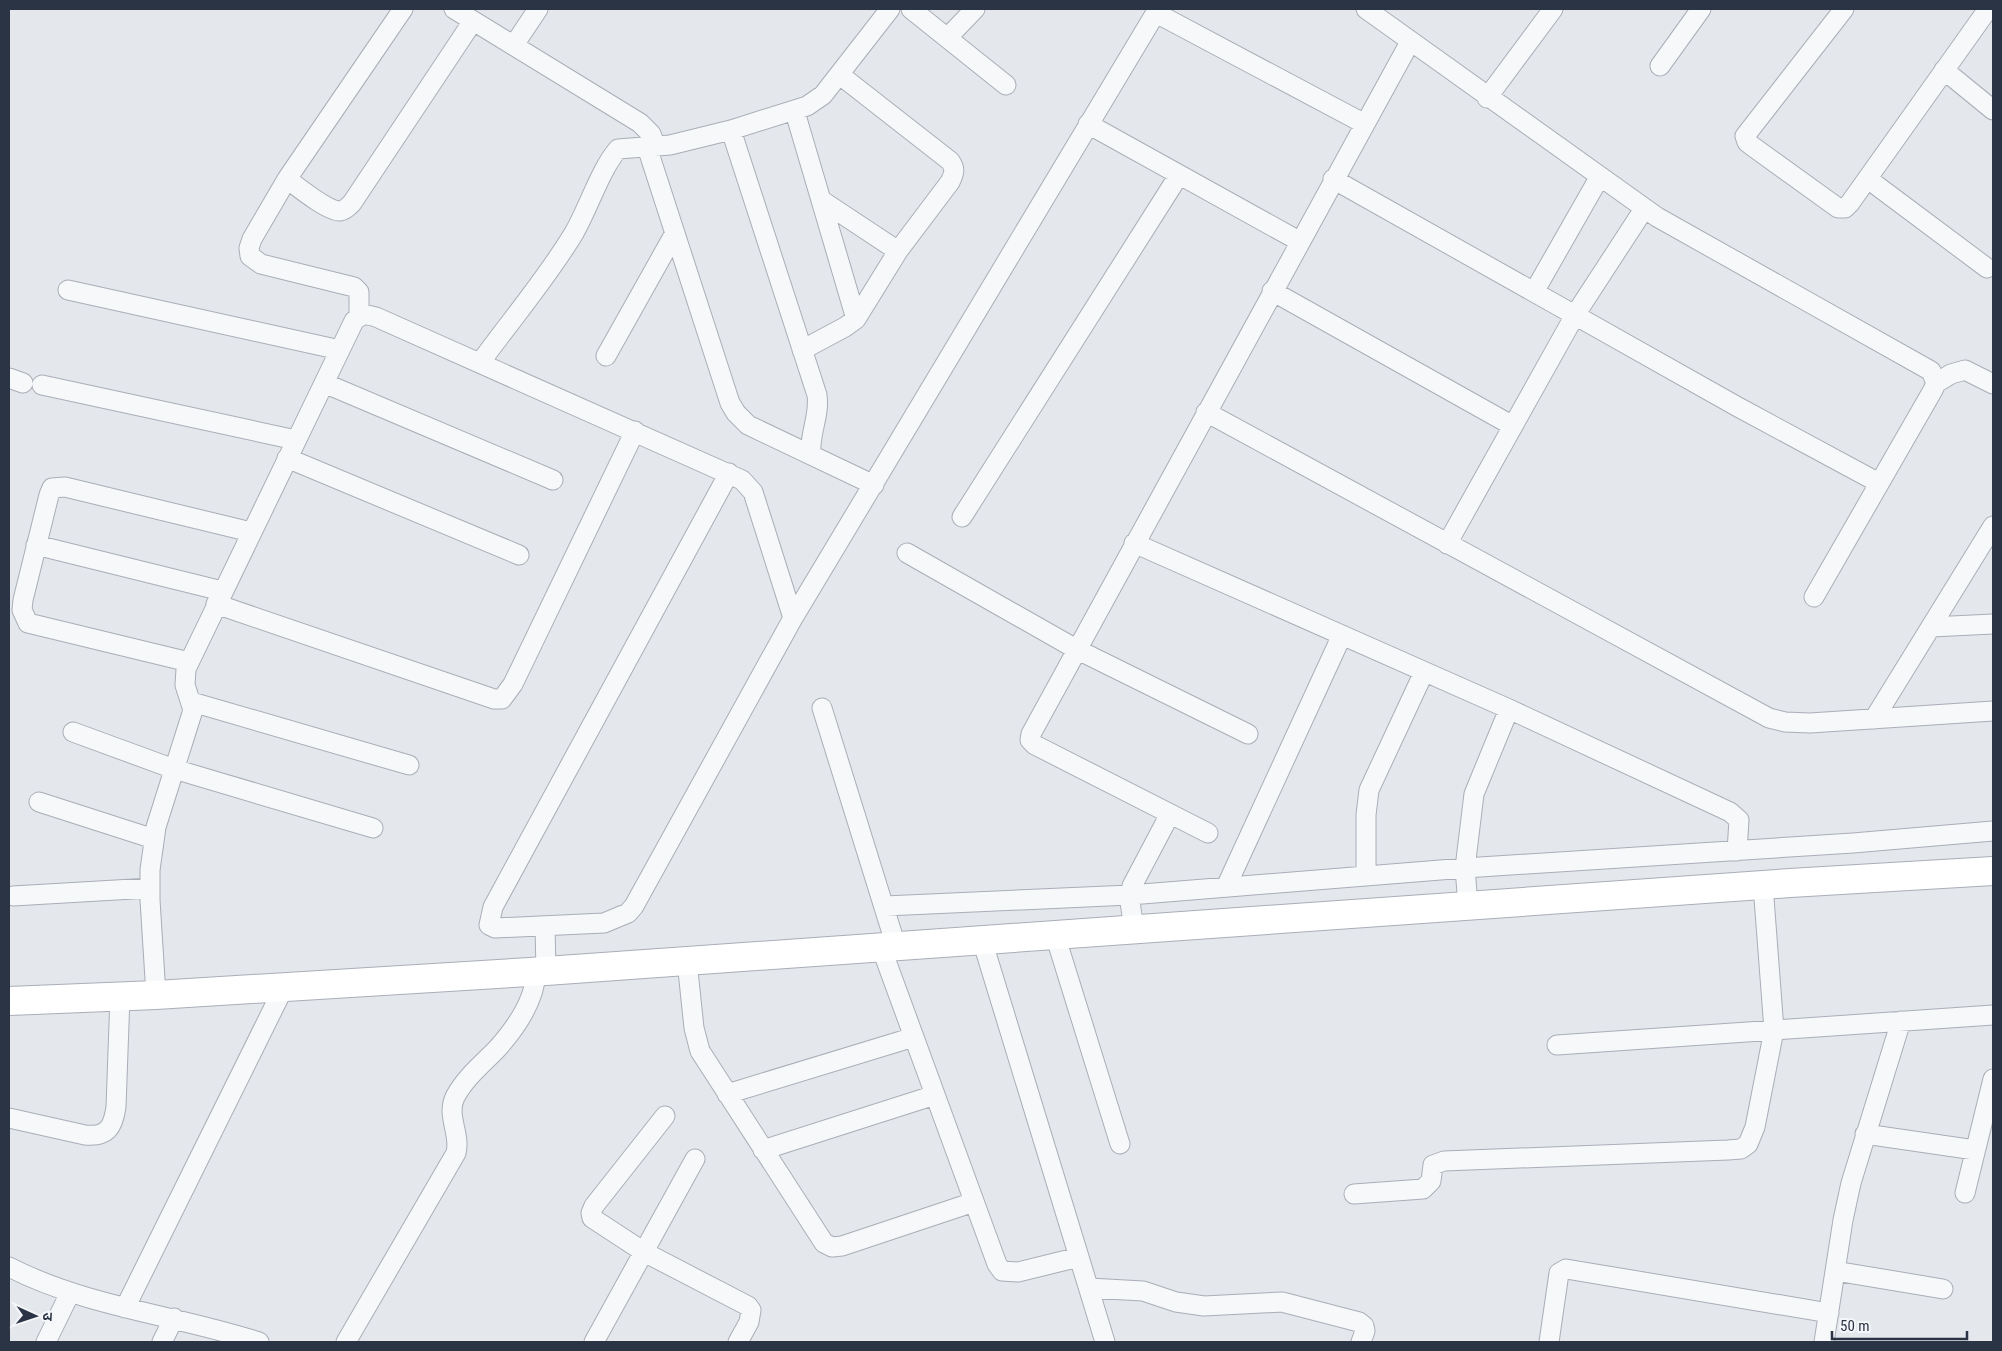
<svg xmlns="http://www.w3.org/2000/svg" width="2002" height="1351" viewBox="0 0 2002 1351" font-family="'Roboto Condensed','Noto Sans Devanagari',sans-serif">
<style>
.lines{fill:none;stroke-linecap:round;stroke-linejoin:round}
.street-casing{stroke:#a9aeb7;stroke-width:21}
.secondary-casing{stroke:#a9aeb7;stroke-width:30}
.street{stroke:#f7f8fa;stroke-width:19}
.secondary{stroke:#fff;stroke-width:28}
</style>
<rect width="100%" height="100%" fill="#e4e7ec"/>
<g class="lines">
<defs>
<path id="street" d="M454,9l186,114 11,11 5,13
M911,9l95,76
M1366,9l291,208 274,154 5,12 -3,7 -119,207
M1844,9l-99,127 2,6 5,4 86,62h7l5,-5 138,-194
M1156,13l207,110
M948,37l27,-28
M514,45l24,-36
M1660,66l41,-57
M1944,70l49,40
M1487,98l66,-89
M795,112l61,207
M1088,124l211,117
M731,130l86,265c3,22 -8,38 -6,59
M647,147l83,256 6,10 12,12 126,60
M287,179c11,8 39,31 52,32 5,0 9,-4 13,-8l121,-182
M1333,179l405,228 141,76
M1868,179l119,89
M821,200l77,51
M68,290l272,60
M1272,291l241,135
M1534,292l65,-114
M359,316v-24l-5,-5 -93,-23 -11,-8 -1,-8 3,-9 35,-60 116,-170
M802,350l43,-23 11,-8 42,-68 52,-69c4,-8 6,-13 0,-21l-110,-86
M606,356l69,-123
M480,363c31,-43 67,-85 94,-130 15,-26 26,-63 44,-84l52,-4 61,-15 76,-24 16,-11 67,-86
M9,378l14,5
M324,383l229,97
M1936,383l15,-9 14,-4 28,14
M42,385l254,55
M1206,412l563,306 16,4 25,1 183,-12
M287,458l232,97
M729,473l-236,434 -4,18 6,3 109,-5 24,-10 6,-7 159,-288 365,-609
M962,517l217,-342
M1134,543l375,166 221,103 9,8 -2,31
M1447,544l128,-229 69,-106
M36,545l186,46
M907,553l169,96 172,85
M216,604l278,95h8l11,-15 122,-253
M1931,627l62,-3
M189,662l-161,-39 -6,-13 1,-10 26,-105 3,-7 13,-1 186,45
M192,702l217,63
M822,708l74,238
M1874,719l119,-193
M73,732l101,37 199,59
M39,802l115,37
M1208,833l-173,-88 -5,-5 1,-6 379,-692
M1366,875v-60l3,-25 55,-118
M1226,887l116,-252
M13,896l137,-8
M1468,905l-3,-37 9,-74 35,-85
M885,906l245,-11 335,-27 388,-25 140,-12
M545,926l1,45
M1134,929l-4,-27 2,-16 38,-72
M1055,935l65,209
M982,940l123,402
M881,947l116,317 5,7 16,1 61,-15
M687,961l7,67 6,23 124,192 8,4 10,-1 132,-44
M156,995l-6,-95v-30l6,-43 37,-117 -8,-25 1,-16 168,-348c7,-7 12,-7 22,-4l366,163 11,12 40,126
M1557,1045l436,-30
M727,1094l187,-57
M665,1116l-71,90 -3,7 1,5 52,34 104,54 3,4 -2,12 -11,20
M9,1118l76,17c22,2 28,-7 31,-28l4,-111
M1865,1134l110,16
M763,1150l172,-55
M1965,1193l28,-114
M1354,1194l69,-5 8,-8 2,-16 11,-4 284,-11 13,-1 7,-5 7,-17 19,-97 -11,-145
M9,1267c78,40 167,48 250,75
M1835,1271l108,18
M1089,1288l54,3 33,11 28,4 78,-4 77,20 5,4 1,5 -4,11
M125,1308l159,-321
M46,1342l24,-49
M162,1342l12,-24
M346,1342l110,-189c5,-19 -10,-37 -1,-56 10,-19 27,-33 41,-47 19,-21 39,-50 40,-78
M594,1342l101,-183
M1549,1342l10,-69 7,-4 263,44
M1824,1342l19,-122 8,-37 50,-162"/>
<path id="secondary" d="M9,1001l147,-6 390,-24 1244,-88 203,-12"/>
</defs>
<!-- street casing -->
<use href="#street" class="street-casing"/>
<!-- secondary casing -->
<use href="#secondary" class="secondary-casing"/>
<!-- street -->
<use href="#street" class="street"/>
<!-- secondary -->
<use href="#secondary" class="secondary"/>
</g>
<!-- border -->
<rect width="2002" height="1351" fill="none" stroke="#2b3445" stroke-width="20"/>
<!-- north arrow -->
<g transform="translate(35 1316) rotate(93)" stroke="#f4f6f9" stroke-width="4" paint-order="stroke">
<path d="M0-4L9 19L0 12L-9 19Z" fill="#2b3445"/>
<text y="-8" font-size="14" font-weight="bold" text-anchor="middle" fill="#2b3445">उ</text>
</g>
<!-- scale -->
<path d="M1832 1331v8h135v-8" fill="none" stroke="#2b3445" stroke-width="2.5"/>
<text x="1840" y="1331" font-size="15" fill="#2b3445" stroke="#f4f6f9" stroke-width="4" paint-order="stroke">50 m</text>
</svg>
